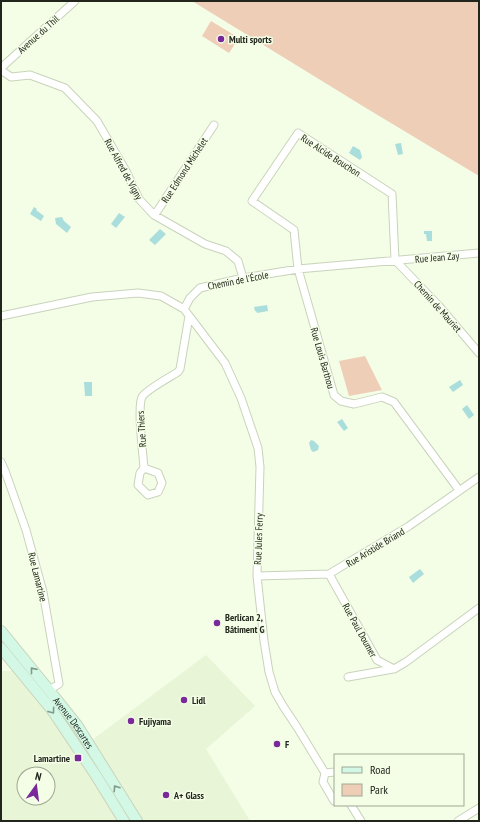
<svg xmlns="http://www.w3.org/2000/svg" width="480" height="822" viewBox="0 0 480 822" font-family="'PT Sans Narrow',sans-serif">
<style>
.built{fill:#e8f5d6;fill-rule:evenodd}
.green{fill:#eeceb7}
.water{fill:#aadedc}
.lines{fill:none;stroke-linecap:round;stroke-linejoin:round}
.minor-casing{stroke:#c9d3bc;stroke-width:9}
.secondary-casing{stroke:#c9d3bc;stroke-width:12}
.minor{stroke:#fff;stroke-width:7}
.secondary{stroke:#d3f9e6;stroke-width:10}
.oneway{stroke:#839a8b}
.poi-dot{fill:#79299a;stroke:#f4fee6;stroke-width:1.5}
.labels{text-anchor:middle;stroke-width:3;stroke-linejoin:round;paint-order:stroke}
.street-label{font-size:10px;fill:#21251c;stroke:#f4fee6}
.poi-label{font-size:10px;font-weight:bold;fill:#21251c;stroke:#f4fee6;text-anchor:start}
</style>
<rect width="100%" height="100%" fill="#f4fee6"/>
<!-- built -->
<path class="built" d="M206,655l49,51 -49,43 44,72h-249v-150h13l63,54 11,18zM24,774h24v24h-24z"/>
<!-- green -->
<path class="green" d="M192,1h287v175l-113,-68z
M211,21l28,17 -10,15 -27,-17z
M365,356l17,34 -33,6 -10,-35z"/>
<!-- water -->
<path class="water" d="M401,143l2,11 -5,1 -3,-11z
M353,146l7,4 2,7 -2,3 -11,-7z
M34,207l3,2 -1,1 8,6 -3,5 -11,-7z
M119,213l6,4 -9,11 -5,-4z
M62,217l2,4 7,6 -4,6 -11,-9 -1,-6z
M160,229l6,5 -11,11 -6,-5z
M424,231h8v10h-5l-1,-7h-2z
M267,305l1,6 -11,2 -1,-2h-1l-1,-4z
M460,380l3,5 -10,7 -4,-5z
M84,382h8v14h-7z
M467,405l7,10 -5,4 -7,-10z
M342,419l6,9 -4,3 -7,-9z
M311,440l3,1 5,5 -1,4 -2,1 -3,1 -2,-2 -2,-7z
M420,569l4,5 -11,9 -4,-6z"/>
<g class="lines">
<defs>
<path id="minor" d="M1,68l74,-67
M1,70l10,7 19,-2 35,13 32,33 29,50 13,28 15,16 51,29 21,7 12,10 5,17
M154,215l4,-5 56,-85
M395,260l-3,-66 -94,-61 -46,68 42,29 4,39 36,126 7,6 13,3 28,-7 12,5 65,88
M395,260l44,46 40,47
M184,309l41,54 16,35 17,50 2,19 -3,109 7,65 5,31 6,20 8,14 14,21 28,46
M1,316l91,-19 46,-4 23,3 23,13 6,-11 10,-10 43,-10 55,-9 181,-16
M1,462l4,9 21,59 17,62 16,92 -10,6
M144,468l-4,5 -2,12 10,10 10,-3 4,-9 -4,-10 -14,-5c-1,-14 -7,-61 -2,-71 4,-7 28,-20 36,-25l2,-3 9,-53
M329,574l48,86 17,9 12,-7 73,-54
M257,576l72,-2 80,-48 70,-49
M348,677l45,-8
M335,772l-10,1 -2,9 11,19h1
M351,805l10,16
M458,821l21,-13"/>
<g id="secondary">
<path id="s1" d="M1,631l48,59 28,35 60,96"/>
<path d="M1,648l51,62 43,64 29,47"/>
</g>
</defs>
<!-- minor casing -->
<use href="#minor" class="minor-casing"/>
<!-- secondary casing -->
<use href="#secondary" class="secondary-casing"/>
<!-- minor -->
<use href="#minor" class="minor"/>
<!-- secondary -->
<use href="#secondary" class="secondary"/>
</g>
<!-- one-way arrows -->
<defs><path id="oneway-chevron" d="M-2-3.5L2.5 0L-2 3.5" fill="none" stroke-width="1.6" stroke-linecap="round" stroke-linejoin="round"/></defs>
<g class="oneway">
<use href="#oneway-chevron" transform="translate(33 670) rotate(-129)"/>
<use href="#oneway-chevron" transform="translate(52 711) rotate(54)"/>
<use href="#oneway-chevron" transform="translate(116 788) rotate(-123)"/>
</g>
<!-- markers -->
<g class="poi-dot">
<circle cx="221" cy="39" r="4"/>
<circle cx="217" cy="623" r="4"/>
<circle cx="184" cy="700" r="4"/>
<circle cx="131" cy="721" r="4"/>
<circle cx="277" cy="744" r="4"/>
<rect x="74" y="754" width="8" height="8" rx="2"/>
<circle cx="166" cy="795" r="4"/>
</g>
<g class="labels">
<!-- street labels -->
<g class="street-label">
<text transform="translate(38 34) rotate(-42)" y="4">Avenue du Thil</text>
<text transform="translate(331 155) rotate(33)" y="4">Rue Alcide Bouchon</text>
<text transform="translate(124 169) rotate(61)" y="4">Rue Alfred de Vigny</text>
<text transform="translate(184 170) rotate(-57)" y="4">Rue Edmond Michelet</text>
<text transform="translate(437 257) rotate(-5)" y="4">Rue Jean Zay</text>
<text transform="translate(238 280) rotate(-11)" y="4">Chemin de l'École</text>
<text transform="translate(438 306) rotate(48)" y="4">Chemin de Mauriet</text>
<text transform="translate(323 358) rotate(74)" y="4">Rue Louis Barthou</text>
<text transform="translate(141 429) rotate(-94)" y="4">Rue Thiers</text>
<text transform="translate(258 539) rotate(-88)" y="4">Rue Jules Ferry</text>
<text transform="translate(375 547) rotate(-31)" y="4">Rue Aristide Briand</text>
<text transform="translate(38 577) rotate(76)" y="4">Rue Lamartine</text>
<text transform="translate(360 630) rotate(61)" y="4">Rue Paul Doumer</text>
<text dy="4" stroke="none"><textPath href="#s1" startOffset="117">Avenue Descartes</textPath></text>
</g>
<!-- poi labels -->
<g class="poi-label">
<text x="229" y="43">Multi sports</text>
<text x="225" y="621">Berlican 2,<tspan x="225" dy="12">Bâtiment G</tspan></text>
<text x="192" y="704">Lidl</text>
<text x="139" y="725">Fujiyama</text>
<text x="285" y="748">F</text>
<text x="70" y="762" text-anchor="end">Lamartine</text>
<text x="174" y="799">A+ Glass</text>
</g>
</g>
<!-- border -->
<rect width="480" height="822" fill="none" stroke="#21251c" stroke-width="4"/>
<!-- legend -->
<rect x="334" y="754" width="130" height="52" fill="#f4fee6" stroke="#a0a795"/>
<rect x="342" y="767" width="20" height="6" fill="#d3f9e6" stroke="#a0a795"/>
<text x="370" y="774" font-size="12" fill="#21251c">Road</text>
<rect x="342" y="784" width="20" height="12" fill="#eeceb7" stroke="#a0a795"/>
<text x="370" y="794" font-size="12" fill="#21251c">Park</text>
<!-- north arrow -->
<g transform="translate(36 786) rotate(14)"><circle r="19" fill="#f4fee6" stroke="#a0a795"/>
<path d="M0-3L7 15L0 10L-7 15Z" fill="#79299a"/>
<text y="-6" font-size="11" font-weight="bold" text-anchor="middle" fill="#21251c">N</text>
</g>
</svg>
